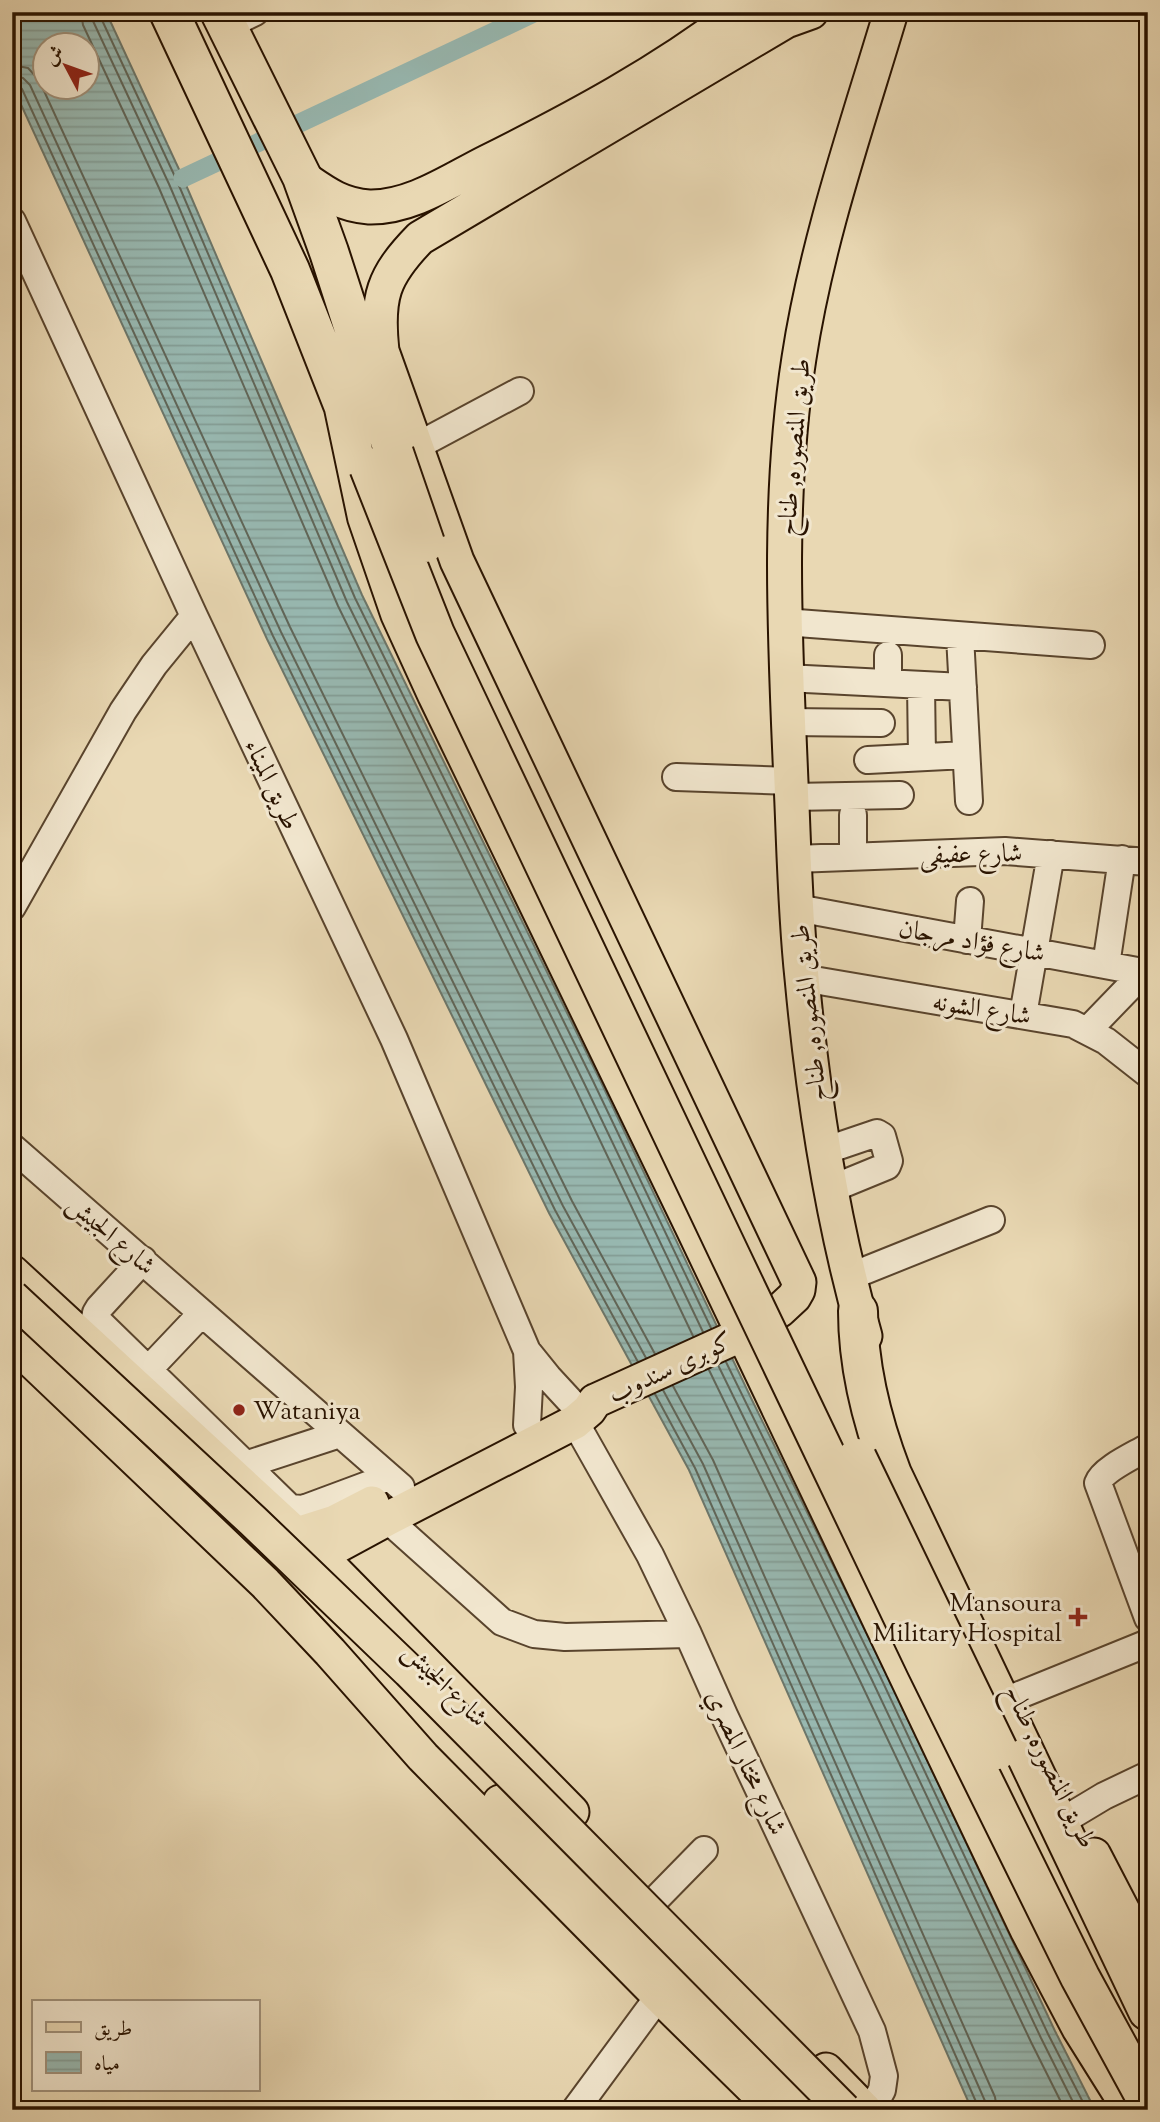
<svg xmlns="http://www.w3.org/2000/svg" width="1160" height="2122" viewBox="0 0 1160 2122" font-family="'Sorts Mill Goudy',Amiri,serif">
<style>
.water{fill:url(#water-rules);stroke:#6c776b;stroke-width:2;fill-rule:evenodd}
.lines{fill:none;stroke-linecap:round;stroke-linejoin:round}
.shore{stroke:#606659;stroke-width:2}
.canal{stroke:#98b9b2;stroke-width:19}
.minor-casing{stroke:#59442d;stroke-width:30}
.major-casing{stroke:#291300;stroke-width:37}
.highway-casing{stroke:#291300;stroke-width:42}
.minor{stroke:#f1e6ce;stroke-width:26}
.major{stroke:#e9d8b3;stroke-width:33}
.highway{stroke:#e9d8b3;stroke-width:38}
.major-bridge-casing{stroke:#291300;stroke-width:37;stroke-linecap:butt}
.highway-bridge-casing{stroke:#291300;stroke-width:42;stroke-linecap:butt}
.major-bridge{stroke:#e9d8b3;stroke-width:33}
.highway-bridge{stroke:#e9d8b3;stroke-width:38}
.poi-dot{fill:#8f2418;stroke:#f1e6ce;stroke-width:2.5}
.labels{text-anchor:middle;stroke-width:6;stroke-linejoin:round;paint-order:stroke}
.street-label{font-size:26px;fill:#291300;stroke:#f1e6ce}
.poi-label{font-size:26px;fill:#291300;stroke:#f1e6ce;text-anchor:start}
</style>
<defs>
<pattern id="water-rules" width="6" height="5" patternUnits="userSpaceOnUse" patternTransform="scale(1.75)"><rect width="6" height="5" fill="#98b9b2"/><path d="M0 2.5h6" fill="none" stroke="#839e97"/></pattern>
</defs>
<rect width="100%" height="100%" fill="#e9d8b3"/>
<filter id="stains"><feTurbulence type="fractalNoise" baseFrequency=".00286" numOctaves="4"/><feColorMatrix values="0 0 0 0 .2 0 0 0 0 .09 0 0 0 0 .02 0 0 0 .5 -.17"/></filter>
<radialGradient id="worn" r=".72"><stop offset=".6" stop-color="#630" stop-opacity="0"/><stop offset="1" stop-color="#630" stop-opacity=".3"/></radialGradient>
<!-- water -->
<path class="water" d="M12,12h94l77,166 179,417 237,483 152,320 134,273 170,360 40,79h-123l-283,-640 -140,-257 -282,-574 -255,-554zM46,46h42v42h-42z"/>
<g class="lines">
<!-- shore -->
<path class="shore" d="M81,12l2,13 76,163 179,418 238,484 117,246
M91,12l2,9 76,163 178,418 238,483 118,247
M100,12l1,6 76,163 178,417 238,483 118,247
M12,65l16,3 11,12 251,547 282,574 83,153
M12,75l11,3 7,7 251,547 282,574 83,152
M12,84l6,1 4,4 251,547 282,574 83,152
M726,1362l153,312 169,360 39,76
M718,1365l153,313 170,360 36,72
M709,1370l152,313 170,359 34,68
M673,1386l40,74 282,637 2,13
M663,1390l40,74 282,637 2,9
M655,1394l40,74 282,636 1,6"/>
<!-- canal -->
<path class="canal" d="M183,178l353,-166"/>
<defs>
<path id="minor" d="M227,26l28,-14
M12,221l182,395 200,423 133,312 21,26 24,26
M417,446l103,-55
M784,622l307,23
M960,636l9,165
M786,678l177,9
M888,683v-28
M921,685l1,72
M788,722l93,1
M868,760l98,-5
M676,777l115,4
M792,797l108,-2
M853,815v41
M795,859l210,-8 143,11
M12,907l111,-196 31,-46 40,-49
M797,908l351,65
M967,940l3,-39
M1106,965l16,-106
M802,978l271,46 33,17 42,33
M1023,1015l28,-161
M1088,1030l56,-58
M12,1147l389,340
M824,1151l53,-18 5,3 7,25 -2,5 -56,23
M143,1260l-44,48 -3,5 -1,5 195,190 13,1 86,-32
M849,1277l142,-57
M148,1370l54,-57
M575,1422l75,133 38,79 36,81 148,316 12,45 -2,14 -11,20
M527,1425l2,-38 -2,-36
M1148,1447c-13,8 -45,22 -50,36l50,135
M245,1465l95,-31
M387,1519l115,103 32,12 31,3 123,-3
M1017,1696l131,-53
M1074,1814l30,-18 44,-21
M657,1898l47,-48
M575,2110l84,-114"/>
<path id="major" d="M302,177c22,15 38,28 67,30 42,1 82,-27 118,-45 88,-44 174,-90 252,-150
M12,1272l308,284 252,256
M865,1336c-33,-115 -52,-239 -63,-358 -7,-65 -8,-131 -11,-196 -6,-142 -14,-283 8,-424 18,-118 58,-232 92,-346
M12,1342l253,241 65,69 93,105 236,239 116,114
M595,1401l150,-68 35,-23 14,-13 4,-7 1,-8 -342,-721 -75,-210c-6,-54 1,-75 38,-113l366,-217 25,-9
M297,1534l38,-12 37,-19
M302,1565l85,-46 188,-97 14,-12 6,-9
M500,1802l308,308
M1094,1855l54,104
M826,2070l39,40"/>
<path id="highway" d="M169,12l121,258 63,160
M220,12l82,165 27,75 65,201
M344,408l23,109 33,96 37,81 256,529 337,707 51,97 52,83
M858,1311c0,56 14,111 34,163l256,537"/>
</defs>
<!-- minor casing -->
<use href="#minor" class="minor-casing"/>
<!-- major casing -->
<use href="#major" class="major-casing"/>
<!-- highway casing -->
<use href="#highway" class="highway-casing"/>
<!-- minor -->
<use href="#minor" class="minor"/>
<!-- major -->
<use href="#major" class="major"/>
<!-- highway -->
<use href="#highway" class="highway"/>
<defs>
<path id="major-bridge" d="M12,1297l241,224 156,150 435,439"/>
<path id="highway-bridge" d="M394,453l31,90
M369,467l66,167 295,621 196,410 154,312 68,125
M857,1458l141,292"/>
</defs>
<!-- major-bridge casing -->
<use href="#major-bridge" class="major-bridge-casing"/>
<!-- highway-bridge casing -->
<use href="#highway-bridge" class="highway-bridge-casing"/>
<!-- major-bridge -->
<use href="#major-bridge" class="major-bridge"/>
<!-- highway-bridge -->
<use href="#highway-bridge" class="highway-bridge"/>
</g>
<!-- markers -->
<g class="poi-dot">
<circle cx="239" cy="1410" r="7"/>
<path d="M1074.5 1606.5h7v7h7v7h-7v7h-7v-7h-7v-7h7z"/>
</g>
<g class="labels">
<!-- street labels -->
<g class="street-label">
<text transform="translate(793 447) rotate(-85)" y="9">طريق المنصوره, طناح</text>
<text transform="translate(273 784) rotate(65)" y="9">طريق الميناء</text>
<text transform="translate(971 853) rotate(-1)" y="9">شارع عفيفى</text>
<text transform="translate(972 940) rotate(10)" y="9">شارع فؤاد مرجان</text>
<text transform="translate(982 1008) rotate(9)" y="9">شارع الشونه</text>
<text transform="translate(808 1013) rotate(-96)" y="9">طريق المنصوره, طناح</text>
<text transform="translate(112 1234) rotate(41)" y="9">شارع الجيش</text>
<text transform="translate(670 1367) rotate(-25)" y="9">كوبرى سندوب</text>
<text transform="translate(446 1684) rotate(45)" y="9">شارع الجيش</text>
<text transform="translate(747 1762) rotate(65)" y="9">شارع مختار المصري</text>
<text transform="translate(1051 1766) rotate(64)" y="9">طريق المنصوره, طناح</text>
</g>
<!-- poi labels -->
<g class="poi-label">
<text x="253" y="1419">Wataniya</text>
<text x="1062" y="1611" text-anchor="end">Mansoura<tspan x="1062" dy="30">Military Hospital</tspan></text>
</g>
</g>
<!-- margin -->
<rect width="1160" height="2122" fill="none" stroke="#e9d8b3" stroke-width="42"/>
<rect x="14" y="14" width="1132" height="2094" fill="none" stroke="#291300" stroke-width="3.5"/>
<rect x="21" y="21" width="1118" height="2080" fill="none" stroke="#291300" stroke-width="2"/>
<!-- legend -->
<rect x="32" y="2000" width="228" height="91" fill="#f1e6ce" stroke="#a1927c" stroke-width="2"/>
<rect x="46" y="2022" width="35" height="10" fill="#e9d8b3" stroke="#a1927c" stroke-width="2"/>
<text x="94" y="2035" font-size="21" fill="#291300">طريق</text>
<rect x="46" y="2052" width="35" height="21" fill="url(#water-rules)" stroke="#a1927c" stroke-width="2"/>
<text x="94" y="2070" font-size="21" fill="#291300">مياه</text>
<!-- north arrow -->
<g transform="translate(66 66) rotate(311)"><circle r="33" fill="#f1e6ce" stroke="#a1927c" stroke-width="2"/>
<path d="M0-5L12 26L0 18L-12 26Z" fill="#8f2418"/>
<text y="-10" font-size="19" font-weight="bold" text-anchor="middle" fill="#291300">ش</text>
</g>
<rect width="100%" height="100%" filter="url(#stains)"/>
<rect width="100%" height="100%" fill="url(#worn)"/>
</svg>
